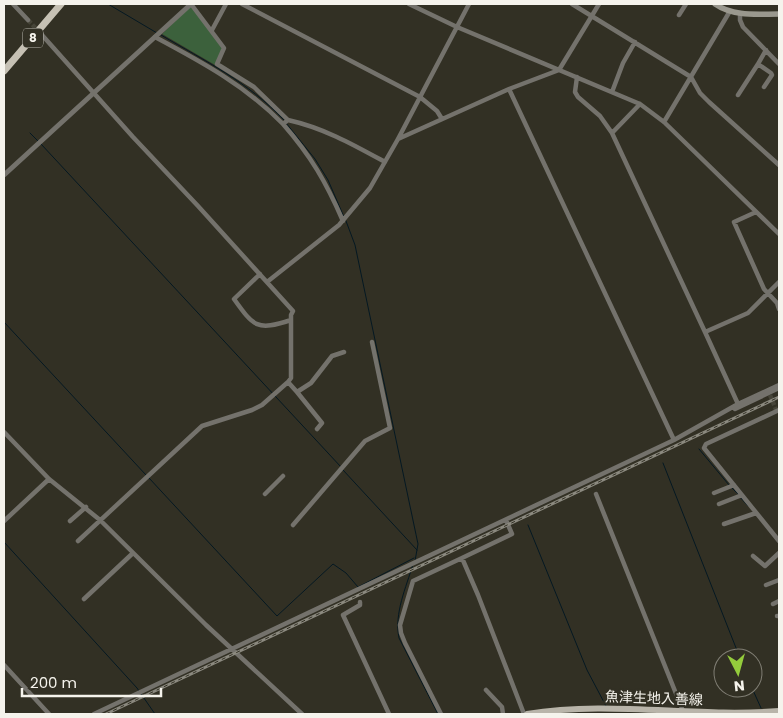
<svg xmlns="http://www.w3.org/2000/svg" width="783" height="718" viewBox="0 0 783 718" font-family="Poppins,'Noto Sans JP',sans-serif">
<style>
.green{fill:#3c613c}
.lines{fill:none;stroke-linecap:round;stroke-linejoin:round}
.stream{stroke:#041822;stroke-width:1}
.minor-tunnel{stroke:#464438;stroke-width:4.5;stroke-dasharray:4.5 2;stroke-linecap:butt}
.minor{stroke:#74726c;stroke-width:4.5}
.tertiary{stroke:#74726c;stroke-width:5}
.secondary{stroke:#9a988e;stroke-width:5.5}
.primary{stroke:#b8b4a9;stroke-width:6}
.trunk{stroke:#c6c1b4;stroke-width:7}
.rail-casing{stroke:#8b897f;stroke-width:3}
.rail{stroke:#323024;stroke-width:1;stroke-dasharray:4;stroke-linecap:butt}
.labels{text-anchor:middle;stroke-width:4.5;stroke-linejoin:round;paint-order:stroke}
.shield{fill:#323024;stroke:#bab8b0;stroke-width:1}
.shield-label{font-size:12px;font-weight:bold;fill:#f5f3ec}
.street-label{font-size:14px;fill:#f5f3ec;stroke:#323024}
</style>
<rect width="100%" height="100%" fill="#323024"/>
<!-- green -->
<path class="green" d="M191,6l32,42 -8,17 -53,-31z"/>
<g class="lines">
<!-- stream -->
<path class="stream" d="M108,4l49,29
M161,35c44,26 87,47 123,85
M286,123l29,36 13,21 16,37
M30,133l8,8
M41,144l300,323
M346,221l9,24 63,299 -3,17
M4,322l142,153
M699,449l30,36
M663,463l77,195
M343,470l74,80
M149,478l128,138 56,-52 13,9 12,14 56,-29
M732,488l6,6
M740,497l8,9
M528,525l59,145 19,36
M4,542l133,146 18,26
M413,564c-7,24 -19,49 -14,74l39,76
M752,688l9,20"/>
<!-- minor-tunnel -->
<path class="minor-tunnel" d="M28,20l11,12
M770,395l7,17"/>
<!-- minor -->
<path class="minor" d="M13,4l15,16
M242,4l178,93 17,14 5,8
M409,4l48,23 183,77 24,18 115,112
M572,4l119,73 9,16 9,9 70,63
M740,13v7l3,7 36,37
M679,15l7,-11
M212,30l14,-26
M42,35l91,102 65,69 95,105 -2,4v63l-3,4 -26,23 -10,5 -50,16 -124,115
M155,37c47,25 91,49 128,87l5,-4 -34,-33 -37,-23 7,-16 -33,-44
M577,77l-2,15 3,5 22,19 12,17
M764,87l8,-12 -1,-2 -13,-9 8,-14
M509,89l165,351
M612,92l11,-29 12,-21
M738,95l20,-31
M640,104l-28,29 93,199
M288,120c36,8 66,25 97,42
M664,122l66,-111
M283,124c28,32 43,58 60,97
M398,139l111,-50 50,-19 40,-66
M756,212l-22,10 30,67 13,14 2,6
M260,274l-26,25c20,28 23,32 57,21
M267,282l72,-57 31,-37 28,-49 71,-135
M288,382l9,10 14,-9 21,-27 12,-4
M297,392l25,31 -5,6
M738,404l-33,-72 43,-19 31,-31
M735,409l44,-21
M779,410l-73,34 -2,4 75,93
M4,432l45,47 51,41 106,105 96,89
M714,493l20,-8
M265,494l18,-18
M596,494l87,217
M719,504l23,-9
M4,521l45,-42
M70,521l16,-14
M724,524l32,-11
M293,525l72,-84 25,-13 -18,-86
M753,556l12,10 14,-13
M462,558l50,-24 -6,-14
M766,585l13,-5
M84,599l49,-46
M360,602v3l-17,10 46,99
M773,604l6,-3
M777,616h2
M4,665l45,49
M486,690l16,17 1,7
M94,714l580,-274 64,-36 41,-19
M441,714l-36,-71 -4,-10 -1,-8 13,-44 49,-23 16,37 46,119"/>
<!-- tertiary -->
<path class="tertiary" d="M4,175l187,-171"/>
<!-- secondary -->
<path class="secondary" d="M715,4c19,13 42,10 64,10"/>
<!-- primary -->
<path class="primary" d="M527,714c84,-14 168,4 252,-3"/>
<!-- trunk -->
<path class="trunk" d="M4,71l57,-67"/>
<defs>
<path id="rail" d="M106,714l673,-317"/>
</defs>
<!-- rail casing -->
<use href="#rail" class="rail-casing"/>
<!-- rail -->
<use href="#rail" class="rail"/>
</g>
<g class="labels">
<!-- shield labels -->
<rect class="shield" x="23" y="28.5" width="20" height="19" rx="4"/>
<g class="shield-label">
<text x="33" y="42">8</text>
</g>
<!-- street labels -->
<g class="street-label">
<text transform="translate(654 698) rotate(2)" y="5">魚津生地入善線</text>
</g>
</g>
<!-- border -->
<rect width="783" height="718" fill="none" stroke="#f5f3ec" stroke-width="10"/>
<!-- north arrow -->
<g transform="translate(738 673) rotate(174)"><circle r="24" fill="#323024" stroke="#807e74"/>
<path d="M0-4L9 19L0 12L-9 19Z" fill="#94cc3c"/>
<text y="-8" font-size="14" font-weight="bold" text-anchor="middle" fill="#f5f3ec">N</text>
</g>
<!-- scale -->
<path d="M22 688v8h139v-8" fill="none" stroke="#f5f3ec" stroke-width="2.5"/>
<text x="30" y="688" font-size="15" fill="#f5f3ec" stroke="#323024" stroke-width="4" paint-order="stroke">200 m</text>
</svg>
